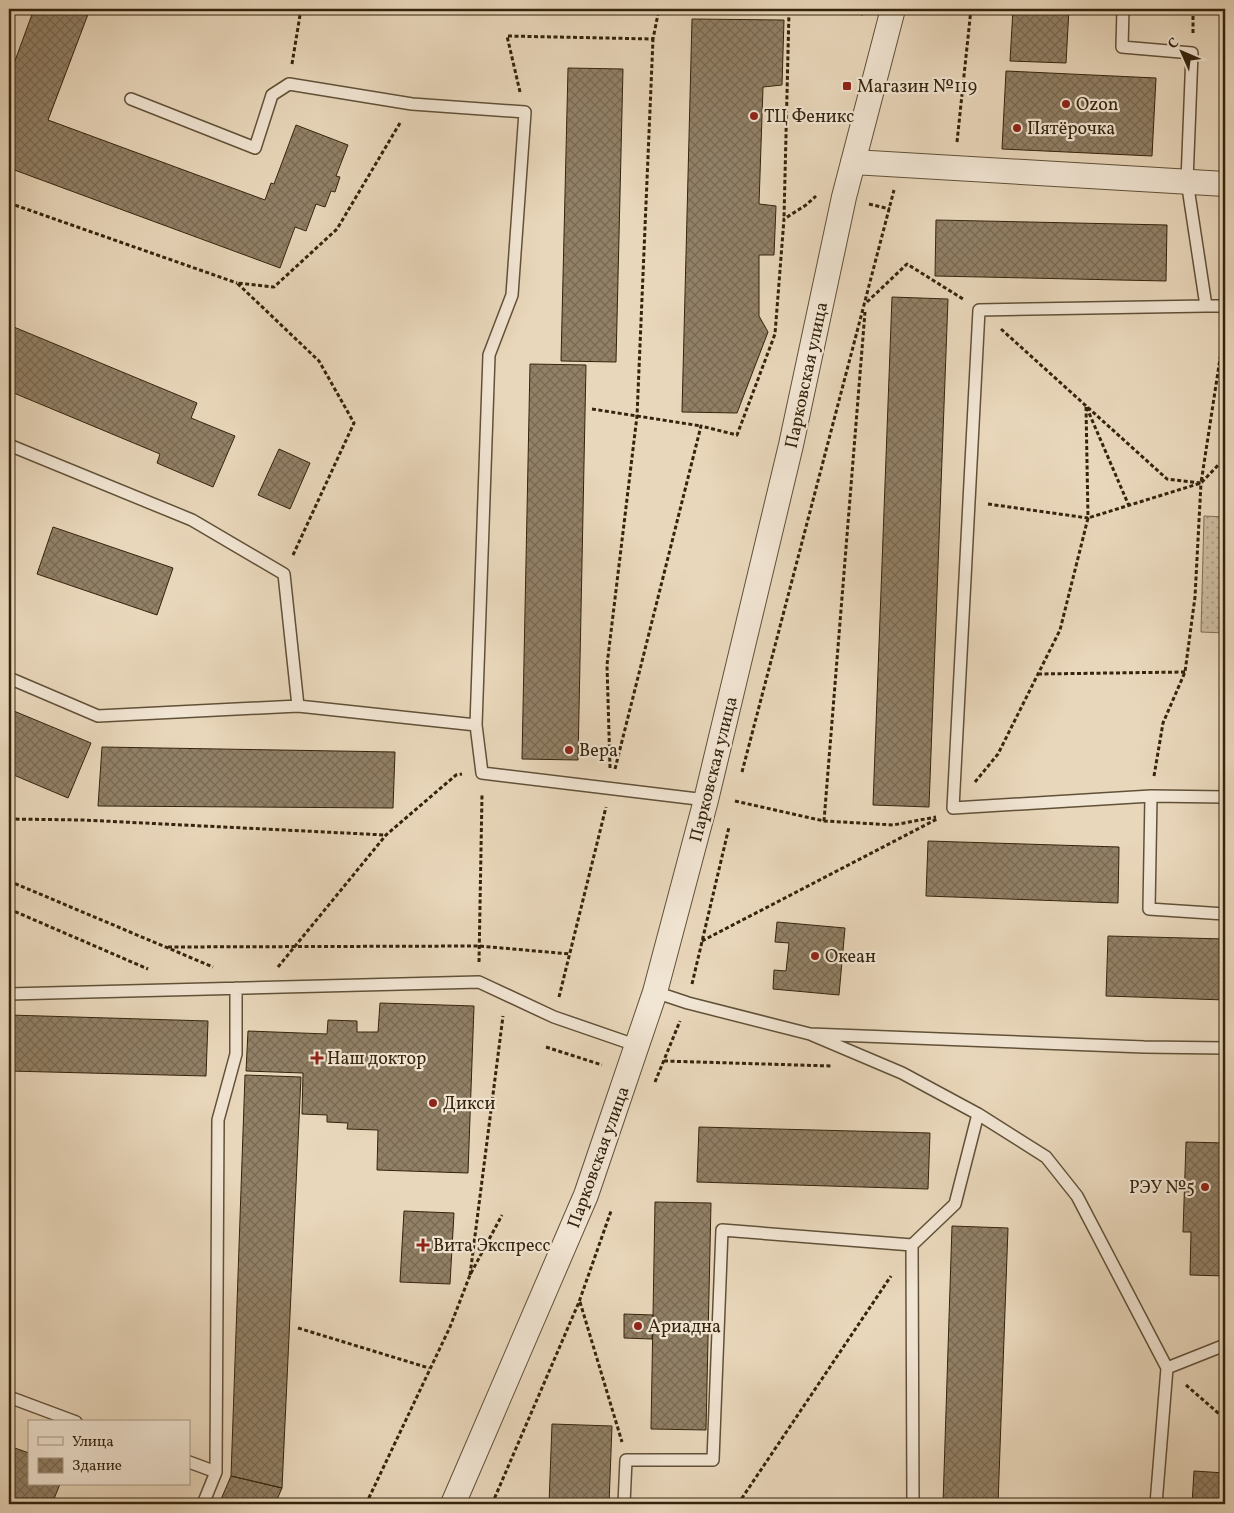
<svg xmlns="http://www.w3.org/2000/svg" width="1234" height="1513" viewBox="0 0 1234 1513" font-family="Vollkorn,serif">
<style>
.park{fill:url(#park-dots);stroke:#7f6e55}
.building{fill:url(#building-cross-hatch);stroke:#34240d}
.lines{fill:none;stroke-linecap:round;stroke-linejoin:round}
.lane-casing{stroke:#615138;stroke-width:14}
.street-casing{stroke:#615138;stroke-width:26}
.path{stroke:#34240d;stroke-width:3;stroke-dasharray:4 2.5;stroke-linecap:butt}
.lane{stroke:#f1e5d3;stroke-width:11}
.street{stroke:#f1e5d3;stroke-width:24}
.poi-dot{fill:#8f2418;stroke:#f1e5d3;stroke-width:2}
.labels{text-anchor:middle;stroke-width:4.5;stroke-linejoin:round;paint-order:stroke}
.poi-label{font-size:18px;fill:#34240d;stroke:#f1e5d3;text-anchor:start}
.street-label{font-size:18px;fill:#34240d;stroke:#f1e5d3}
</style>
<defs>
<pattern id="park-dots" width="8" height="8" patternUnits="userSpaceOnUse" patternTransform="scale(1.25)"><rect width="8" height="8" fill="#cab99d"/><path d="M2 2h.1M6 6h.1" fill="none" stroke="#a5967e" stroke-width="1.8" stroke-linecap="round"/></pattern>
<pattern id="building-cross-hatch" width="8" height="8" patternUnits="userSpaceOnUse" patternTransform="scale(1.25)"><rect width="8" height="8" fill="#928167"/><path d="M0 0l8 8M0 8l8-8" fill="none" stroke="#786953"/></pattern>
</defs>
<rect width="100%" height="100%" fill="#e9d7bb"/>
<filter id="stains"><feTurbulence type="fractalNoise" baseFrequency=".004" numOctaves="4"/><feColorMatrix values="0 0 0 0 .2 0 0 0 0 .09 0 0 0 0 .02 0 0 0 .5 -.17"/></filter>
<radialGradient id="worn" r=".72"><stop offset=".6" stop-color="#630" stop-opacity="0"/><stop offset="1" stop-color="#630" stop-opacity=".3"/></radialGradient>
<!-- park -->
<path class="park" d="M1204,516l21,1v116l-24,-1z"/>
<!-- building -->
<path class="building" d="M34,9h56l-42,111 217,80 6,-17 3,1 22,-59 52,20 -12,31 4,1 -5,15 -4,-1 -6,16 -9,-3 -10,27 -11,-4 -15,41 -271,-100v-91z
M1013,9h56l-3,54 -56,-2z
M692,19l92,1 -2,65 -19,2 -4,117 17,2 -2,49h-15v61l9,16 -31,81 -55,-1z
M568,68l55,1 -7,293 -55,-1z
M1006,71l150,7 -4,78 -150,-7z
M936,220l231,5 -1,56 -231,-5z
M892,297l56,2 -19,508 -56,-2z
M9,325l188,78 -6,15 44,18 -22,51 -56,-24 3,-9 -151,-63z
M530,364l56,1 -8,395 -56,-1z
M279,449l31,14 -20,46 -32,-14z
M53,527l120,41 -16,47 -120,-41z
M9,709l82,34 -23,55 -59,-25z
M102,747l293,5 -2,56 -295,-2z
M928,841l191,6 -1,56 -192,-7z
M777,922l68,6 -6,67 -66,-6 1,-19 12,1 3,-28 -14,-1z
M1108,936l117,3v61l-119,-4z
M380,1003l94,3 -6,167 -91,-3 1,-40 -31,-1 1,-6 -21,-1v-7l-25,-1 1,-41 -57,-2 2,-40 79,3 1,-14 29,1v11h21z
M9,1015l199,6 -2,55 -197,-5z
M245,1075l56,2 -19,411 -51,-12z
M699,1127l231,6 -2,56 -231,-7z
M1186,1142l39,1v133l-35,-1 1,-43h-8z
M655,1202l56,1 -5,227 -55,-1z
M404,1211l50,2 -4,71 -50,-2z
M952,1226l56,2 -10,276h-55z
M624,1314l29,1 -1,24 -28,-1z
M552,1424l60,2 -3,78h-60z
M9,1446l20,7v31h31l-8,20h-31l-12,-4z
M1194,1471l31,2v31h-33z
M231,1476l51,12 -7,16h-56z"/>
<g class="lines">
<defs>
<path id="lane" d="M1123,9l-1,38 70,6 -5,128 19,125 -227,4 -26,498 198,-12 -2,113 76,5
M131,99l124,49 17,-53 17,-11 123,20 113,8 -13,183 -23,60 -13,370 6,48 224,27
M1206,306h19
M9,445l183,75 92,54 14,132
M9,678l89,38 200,-10 178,19
M1151,796l74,1
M655,992l33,11 122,31 334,13 81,1
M9,994l470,-12 75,35 84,29
M810,1034l92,39 76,41 68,43 31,39 90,172 -11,136
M912,1245l1,259
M1167,1368l58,-23
M9,1397l67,25
M189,1462l27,10
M203,1504l13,-32 2,-352 18,-66v-66
M624,1504l2,-44h87l9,-230 190,15 43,-41 23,-90"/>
<path id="street" d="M853,162l372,22
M453,1504l133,-309 69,-203 51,-192 85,-355 53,-248 49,-188"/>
</defs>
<!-- lane casing -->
<use href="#lane" class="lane-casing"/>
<!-- street casing -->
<use href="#street" class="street-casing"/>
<!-- path -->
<path class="path" d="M859,9l4,6
M1193,33v-24
M292,64l9,-55
M520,92l-13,-56 146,3 6,-30 130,2 -5,207
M957,142l14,-133
M9,203l228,80
M869,204l21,5
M867,302l40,-38 56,35
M1001,329l166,150 34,4 24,-157
M592,409l109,17
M988,504l100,14 -2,-112 43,100
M293,555l61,-132 -35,-62 -82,-78 37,4 63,-58 63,-106
M1038,674l147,-2
M610,768l-3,-103 30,-249 16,-377
M615,769l86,-343 36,9 38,-101 9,-115 22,-14 10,-9
M742,772l152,-582
M1154,776l9,-53 22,-51 10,-75 6,-114
M975,782l23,-28 62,-124 28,-112 113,-35 24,-25
M735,801l89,20 69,4 43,-8
M9,819l74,1 302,15
M824,821l41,-509
M9,881l204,86
M9,909l139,60
M702,941l235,-122
M168,947l311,-1 91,8
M479,962l3,-168
M278,967l108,-132 70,-60 6,-1
M692,984l37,-157
M559,997l47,-190
M546,1047l56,18
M664,1061l167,5
M655,1082l25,-61
M470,1275l33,-259
M580,1302l42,140
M298,1328l131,40
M1186,1385l39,34
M366,1504l84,-177 20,-52 32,-60
M492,1504l87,-202 32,-91
M738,1504l153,-228"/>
<!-- lane -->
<use href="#lane" class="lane"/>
<!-- street -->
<use href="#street" class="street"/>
</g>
<!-- markers -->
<g class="poi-dot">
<rect x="842" y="81" width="10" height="10" rx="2.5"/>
<circle cx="1066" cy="104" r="5"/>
<circle cx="754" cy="116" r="5"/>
<circle cx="1017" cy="128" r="5"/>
<circle cx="569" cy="750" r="5"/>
<circle cx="815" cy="956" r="5"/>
<path d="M314.5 1050.5h5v5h5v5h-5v5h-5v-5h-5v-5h5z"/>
<circle cx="433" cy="1103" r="5"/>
<circle cx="1205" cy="1187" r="5"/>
<path d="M420.5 1237.5h5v5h5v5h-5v5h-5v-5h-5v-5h5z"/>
<circle cx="638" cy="1326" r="5"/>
</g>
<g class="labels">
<!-- poi labels -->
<g class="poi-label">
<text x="857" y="92">Магазин №119</text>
<text x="1076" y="110">Ozon</text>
<text x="764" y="122">ТЦ Феникс</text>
<text x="1027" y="134">Пятёрочка</text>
<text x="579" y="756">Вера</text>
<text x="825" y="962">Океан</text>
<text x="327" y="1064">Наш доктор</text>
<text x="443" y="1109">Дикси</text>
<text x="1195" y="1193" text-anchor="end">РЭУ №5</text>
<text x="433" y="1251">Вита Экспресс</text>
<text x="648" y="1332">Ариадна</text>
</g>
<!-- street labels -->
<g class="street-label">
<text transform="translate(806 375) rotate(-78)" y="6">Парковская улица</text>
<text transform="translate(713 769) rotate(-76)" y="6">Парковская улица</text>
<text transform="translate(598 1157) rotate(-70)" y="6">Парковская улица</text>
</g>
</g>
<!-- margin -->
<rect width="1234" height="1513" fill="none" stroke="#e9d7bb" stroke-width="30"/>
<rect x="10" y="10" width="1214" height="1493" fill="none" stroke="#34240d" stroke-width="2.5"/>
<rect x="15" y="15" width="1204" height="1483" fill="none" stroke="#34240d"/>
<!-- legend -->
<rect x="28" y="1420" width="162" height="65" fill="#f1e5d3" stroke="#a59884"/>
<rect x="38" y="1437" width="25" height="8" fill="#f1e5d3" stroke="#a59884"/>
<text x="72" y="1446" font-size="15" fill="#34240d">Улица</text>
<rect x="38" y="1458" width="25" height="15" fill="url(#building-cross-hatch)" stroke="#a59884"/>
<text x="72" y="1470" font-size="15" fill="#34240d">Здание</text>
<!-- north arrow -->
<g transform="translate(1182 52) rotate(315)" stroke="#f1e5d3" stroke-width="4" paint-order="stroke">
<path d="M0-4L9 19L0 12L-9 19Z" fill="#34240d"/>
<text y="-8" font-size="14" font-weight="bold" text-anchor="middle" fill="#34240d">С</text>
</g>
<rect width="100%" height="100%" filter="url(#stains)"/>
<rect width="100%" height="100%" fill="url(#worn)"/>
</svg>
